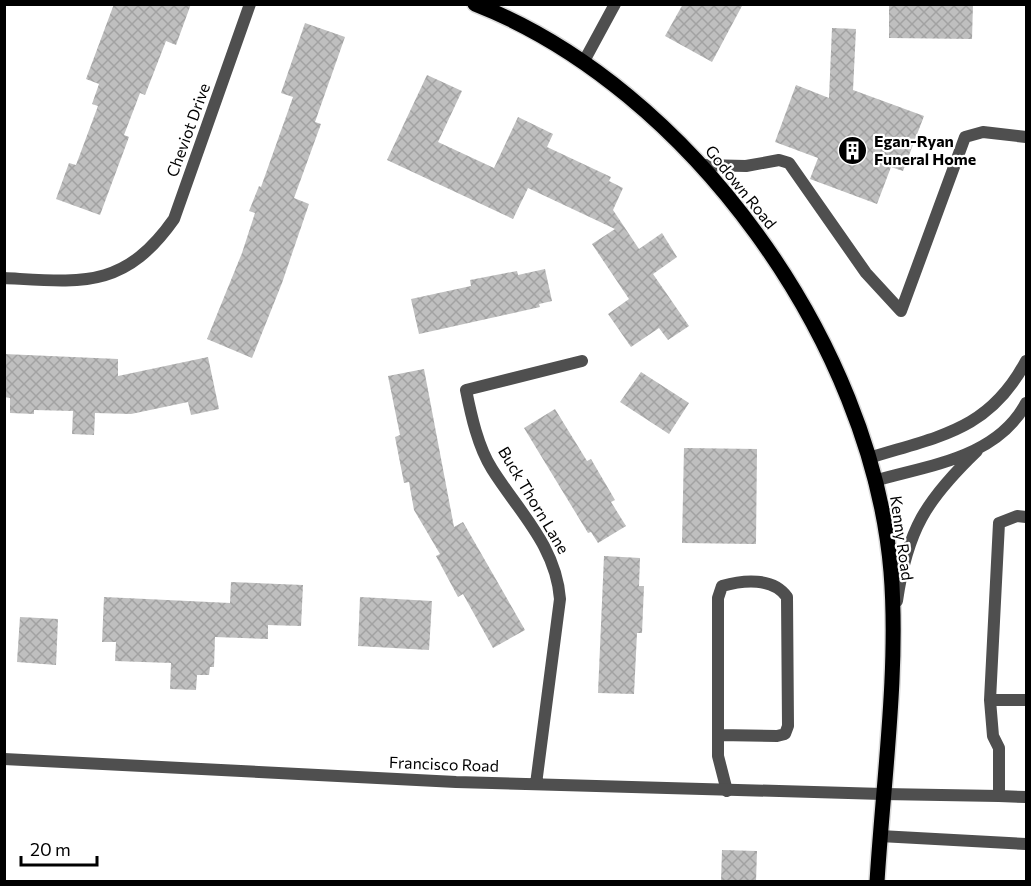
<svg xmlns="http://www.w3.org/2000/svg" width="1031" height="886" viewBox="0 0 1031 886" font-family="Commissioner,sans-serif">
<style>
.building{fill:url(#building-cross-hatch)}
.lines{fill:none;stroke-linecap:round;stroke-linejoin:round}
.primary-casing{stroke:#dbdbdb;stroke-width:18}
.service{stroke:#4f4f4f;stroke-width:12}
.minor{stroke:#4f4f4f;stroke-width:12}
.primary{stroke:#000;stroke-width:15}
.labels{text-anchor:middle;stroke-width:4.5;stroke-linejoin:round;paint-order:stroke}
.street-label{font-size:16px;fill:#000;stroke:#fff}
.poi-label{font-size:16px;font-weight:bold;fill:#000;stroke:#fff;text-anchor:start}
</style>
<defs>
<pattern id="building-cross-hatch" width="8" height="8" patternUnits="userSpaceOnUse" patternTransform="scale(1.5)"><rect width="8" height="8" fill="#bfbfbf"/><path d="M0 0l8 8M0 8l8-8" fill="none" stroke="#a2a2a2"/></pattern>
</defs>
<rect width="100%" height="100%" fill="#fff"/>
<!-- building -->
<path class="building" d="M114,4h77l-15,41 -10,-4 -21,54 -5,-2 -16,42 5,2 -29,78 -44,-16 13,-36 7,2 22,-59 -6,-2 7,-20 -13,-5z
M683,4h60l-31,58 -47,-26z
M889,4h84l-1,35 -83,-1z
M305,23l40,14 -30,85 6,2 -27,74 15,6 -27,79 -30,75 -45,-19 35,-86 13,-40 -6,-2 10,-25 2,1 32,-90 -12,-4z
M832,28l24,1 -3,61 71,26 -21,55 -12,-4 -14,37 -67,-25 8,-21 -43,-16 21,-57 33,13z
M427,75l35,16 -24,51 56,26 24,-51 35,17 -6,13 64,30 -2,4 14,7 -10,22 26,39 23,-16 15,24 -24,17 36,52 -21,14 -9,-12 -28,19 -23,-33 21,-15 -37,-55 23,-15 -87,-41 -15,31 -126,-59z
M545,269l7,32 -13,3 1,3 -121,27 -8,-35 60,-13 -1,-6 47,-9 1,4z
M4,354l114,5v17l90,-19 11,52 -28,6 -3,-13 -57,12 -36,-1 -1,22 -22,-1 1,-23 -39,-1v4l-24,-1v-15l-6,-1z
M424,369l30,158 9,-5 62,108 -32,18 -30,-54 -5,3 -22,-41 4,-2 -26,-44 -5,-28 -5,1 -9,-46 5,-2 -12,-59z
M641,372l48,31 -20,31 -49,-32z
M555,409l32,52 4,-2 24,41 -4,2 15,24 -28,17 -7,-11 -3,1 -64,-105z
M684,448l73,1 -1,95 -74,-1z
M604,556l36,2 -1,28h5l-2,47h-5l-3,61 -36,-1z
M231,582l72,3 -2,41 -33,-1v14l-53,-2 -1,30h-4l-1,8h-12l-1,15 -26,-1 1,-26 -56,-2 1,-19h-14l2,-45 126,6z
M360,597l72,4 -3,49 -71,-4z
M20,617l38,2 -2,46 -39,-3z
M722,850l35,1 -1,31h-35z"/>
<g class="lines">
<defs>
<path id="primary" d="M475,4c215,84 397,339 416,568 8,98 -8,211 -14,310"/>
</defs>
<!-- primary casing -->
<use href="#primary" class="primary-casing"/>
<!-- service -->
<path class="service" d="M700,165l46,1 33,-6 10,3 77,110 35,38 64,-174 18,-5 43,5
M990,700h36
M718,735l59,1 8,-2 3,-8 -1,-129c-14,-20 -44,-17 -65,-11l-4,12v158l9,35
M883,794l116,2v-48l-6,-12 -3,-36 9,-177 18,-7 9,1
M999,796l27,1"/>
<!-- minor -->
<path class="minor" d="M583,63l32,-59
M4,278c77,4 120,12 170,-59l76,-215
M869,458c70,-22 120,-27 157,-97
M874,481c55,-16 123,-23 152,-78
M897,601c10,-71 29,-101 80,-150
M4,759l452,23 427,12
M536,784l24,-185c-4,-53 -41,-87 -68,-130 -14,-22 -21,-54 -26,-79l116,-29
M880,836l146,8"/>
<!-- primary -->
<use href="#primary" class="primary"/>
</g>
<!-- icons -->
<defs>
<symbol id="building-disc" viewBox="-11 -11 22 22"><circle r="9.5" fill="#000" stroke="#fff"/><path d="M-4-6H4V6H1V3H-1V6H-4ZM-2.5-4.3h1.7v1.8h-1.7ZM.8-4.3h1.7v1.8H.8ZM-2.5-1h1.7V.8h-1.7ZM.8-1h1.7V.8H.8Z" fill="#fff"/></symbol>
</defs>
<g fill-rule="evenodd">
<use href="#building-disc" x="836" y="134" width="33" height="33"/>
</g>
<g class="labels">
<!-- street labels -->
<g class="street-label">
<text transform="translate(188 130) rotate(-70)" y="6">Cheviot Drive</text>
<text transform="translate(741 187) rotate(51)" y="6">Godown Road</text>
<text transform="translate(534 500) rotate(59)" y="6">Buck Thorn Lane</text>
<text transform="translate(902 538) rotate(82)" y="6">Kenny Road</text>
<text transform="translate(444 764) rotate(2)" y="6">Francisco Road</text>
</g>
<!-- poi labels -->
<g class="poi-label">
<text x="874" y="147">Egan-Ryan<tspan x="874" dy="18">Funeral Home</tspan></text>
</g>
</g>
<!-- border -->
<rect width="1031" height="886" fill="none" stroke="#000000" stroke-width="12"/>
<!-- scale -->
<path d="M21 856v9h76v-9" fill="none" stroke="#000000" stroke-width="3"/>
<text x="30" y="856" font-size="18" fill="#000000" stroke="#ffffff" stroke-width="4.5" paint-order="stroke">20 m</text>
</svg>
